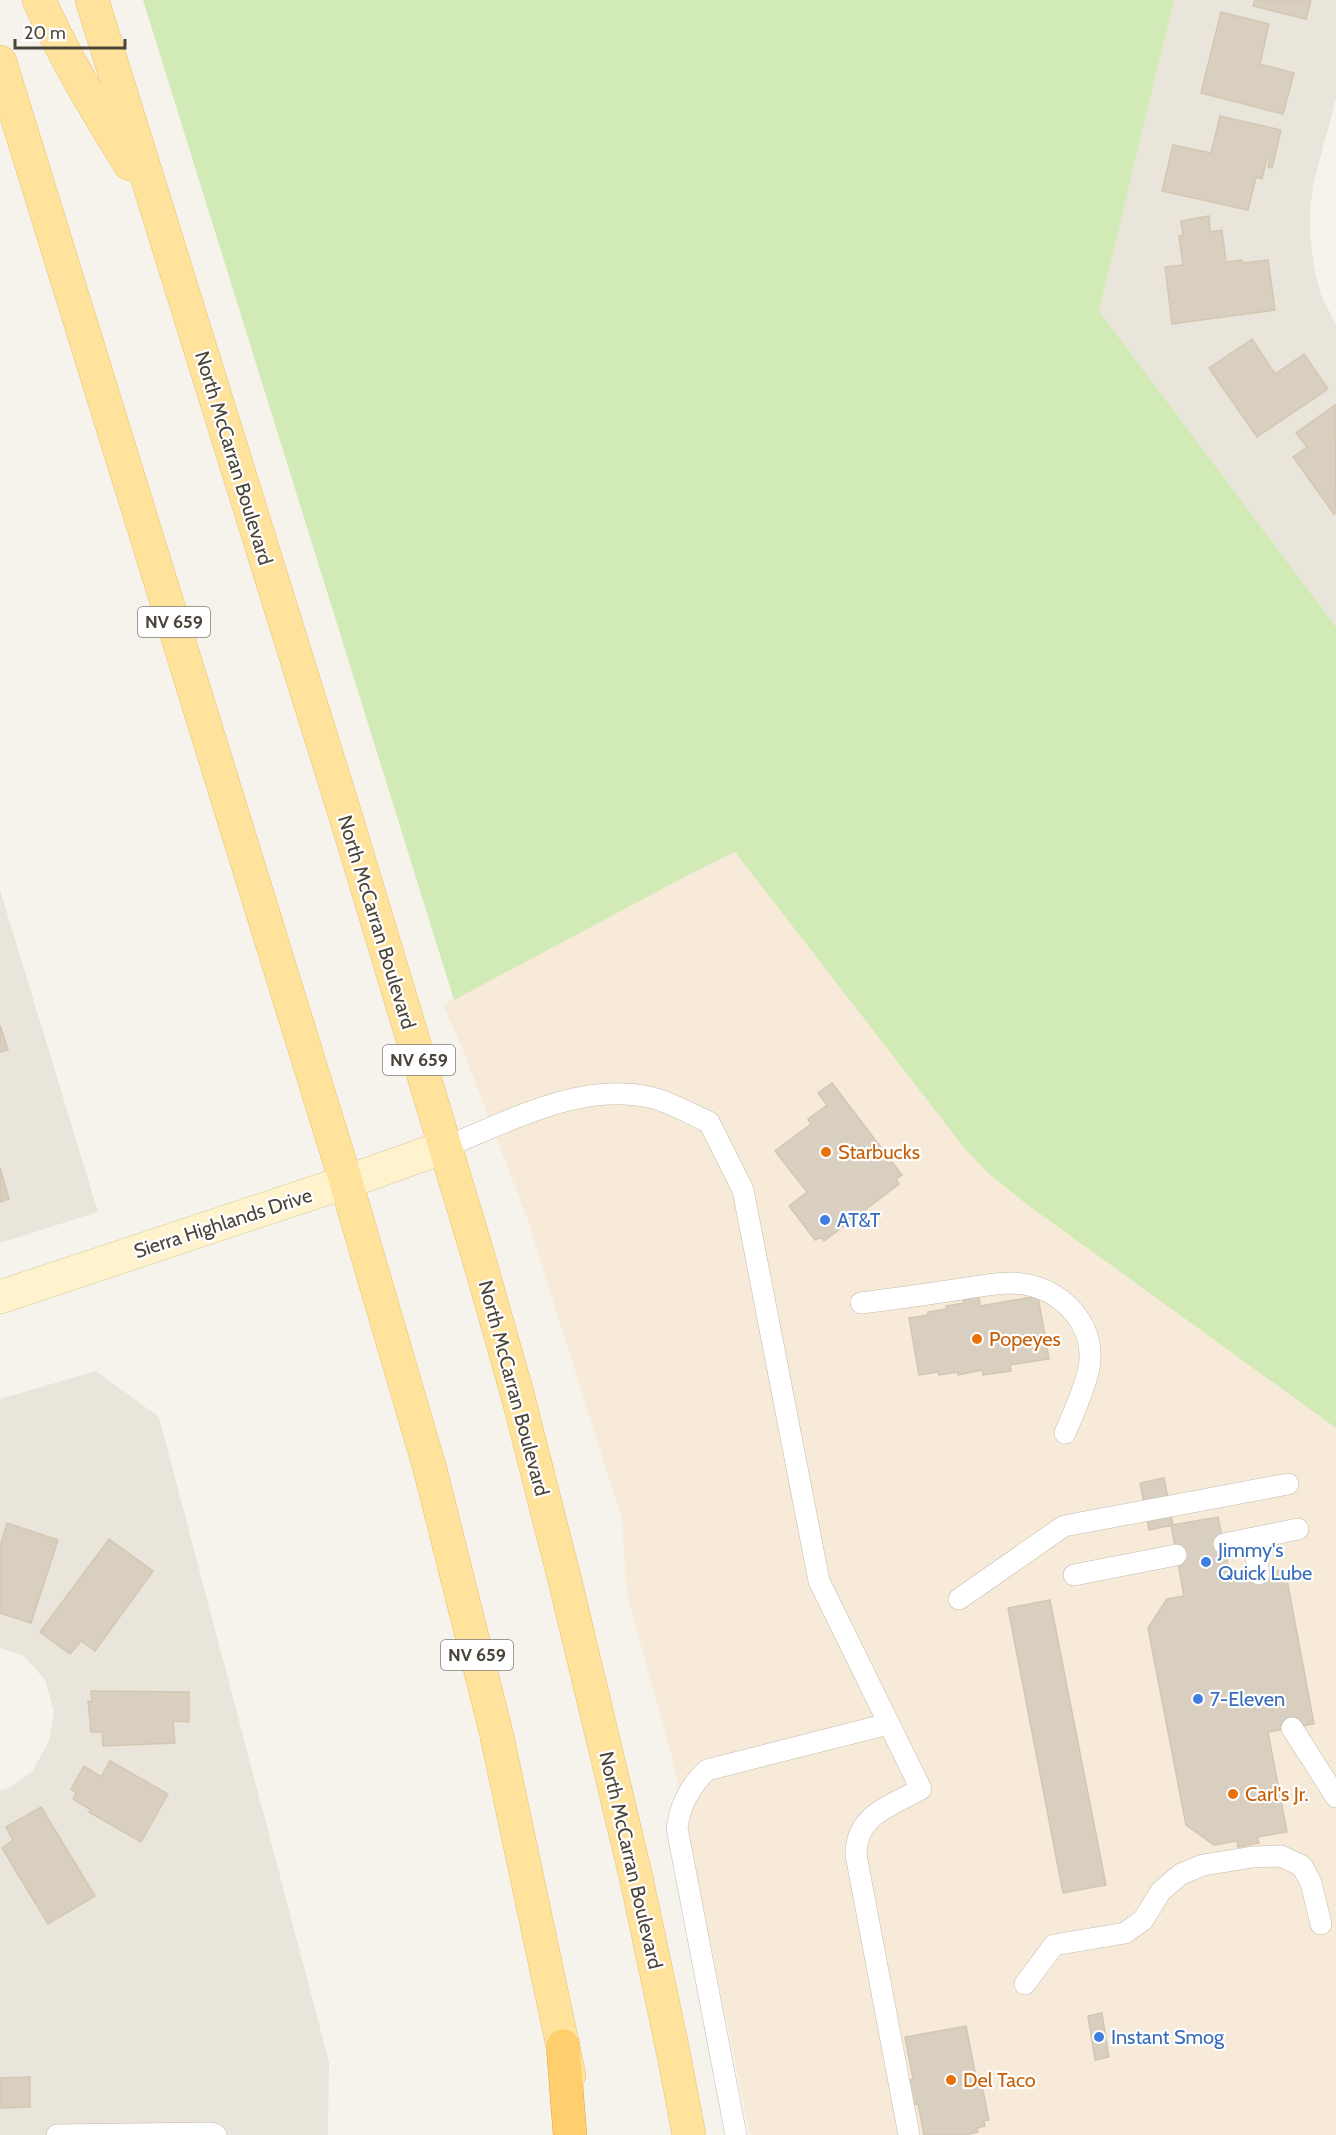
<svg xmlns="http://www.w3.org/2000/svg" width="1336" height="2135" viewBox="0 0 1336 2135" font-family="Cabin,sans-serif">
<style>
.residential{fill:#eae5da}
.commercial{fill:#f7ead8}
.green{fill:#d2eab5}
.building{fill:#d8cfc1;stroke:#d3c7b4;stroke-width:1.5}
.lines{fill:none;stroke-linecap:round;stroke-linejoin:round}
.lane-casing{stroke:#c2bbae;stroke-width:22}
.secondary-casing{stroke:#d6c79b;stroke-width:34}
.primary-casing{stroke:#e6c16a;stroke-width:34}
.highway-casing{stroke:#e0a43c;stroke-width:34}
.lane{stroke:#fff;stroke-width:21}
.secondary{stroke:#fff3cd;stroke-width:33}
.primary{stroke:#ffe39c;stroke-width:33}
.highway{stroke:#ffcf6e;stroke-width:33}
.food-dot{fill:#e8710a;stroke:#fff;stroke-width:2}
.shop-dot{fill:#3f7fe0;stroke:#fff;stroke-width:2}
.labels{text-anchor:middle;stroke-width:4.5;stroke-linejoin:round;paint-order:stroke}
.shield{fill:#fff;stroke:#817c74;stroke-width:1.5}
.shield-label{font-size:18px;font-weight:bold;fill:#4b4439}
.street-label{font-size:20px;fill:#4b4439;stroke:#fff}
.food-label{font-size:20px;fill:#c56008;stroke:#fff;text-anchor:start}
.shop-label{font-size:20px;fill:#366cbe;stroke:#fff;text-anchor:start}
</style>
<rect width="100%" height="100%" fill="#f6f3ec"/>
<!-- residential -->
<path class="residential" d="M1174,0h162v98l-23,88 -3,24v25l4,32 7,28 15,30v302l-237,-316z
M0,890l98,322 -98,31z
M96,1371l63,46 170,645 -1,73h-328v-345h5l27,-18 17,-31 5,-30 -9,-31 -22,-25 -23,-7v-249z"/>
<!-- commercial -->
<path class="commercial" d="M735,852l230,297 23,24 37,30 311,225v707h-586l-78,-378 -45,-162 -5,-75 -95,-302 -65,-170 -19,-43 247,-131z"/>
<!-- green -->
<path class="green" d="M143,0h1031l-75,311 237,316v801l-311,-225 -37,-30 -23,-24 -230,-297 -45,22 -236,126z"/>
<!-- building -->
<path class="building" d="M1255,0h56l-5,19 -53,-13z
M1221,12l48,12 -9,40 34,9 -11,41 -82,-21z
M1220,116l61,14 -9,38 -4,-1 2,-9h-3l-5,21 -6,-2 -8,33 -86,-19 11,-46 38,8z
M1209,216l1,16 12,-2 4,32 16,-2 1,3 25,-3 7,50 -103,14 -7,-57 18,-2 -4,-29 4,-1 -2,-14z
M1252,339l23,35 29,-20 24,35 -71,48 -48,-69z
M1335,405l1,108 -2,1 -41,-57 14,-10 -11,-14z
M0,1025l8,25 -8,2z
M832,1083l70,92 -6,4 3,5 -75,57 -3,-4 -6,3 -26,-34 18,-14 -32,-41 36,-27 -3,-5 19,-14 -9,-12z
M0,1168l9,31 -9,3z
M979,1296l1,10 58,-10 11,63 -39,6 1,6 -28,4 -1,-5 -24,5v-3l-19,3 -1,-3 -19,3 -10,-57 19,-3v-3l19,-3 -1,-3 18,-3 -1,-5z
M1164,1478l9,47 -24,5 -9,-47z
M1218,1517l13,63 54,-11 29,155 -46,8 19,100 -30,5 2,6 -21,4 -1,-6 -23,4 -28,-20 -38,-197 19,-29 17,-3 -13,-71z
M7,1523l51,17 -27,83 -31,-10v-66z
M109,1539l44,32 -58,80 -14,-10 -11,13 -30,-22z
M1050,1600l56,285 -43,8 -55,-285z
M91,1691l98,1v30l-16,-1 2,22 -72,3 -1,-14h-11l-3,-31 4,1z
M110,1761l58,33 -27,48 -52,-30 2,-2 -18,-11 3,-6 -5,-4 13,-23 17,11z
M41,1807l54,89 -47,28 -46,-76 11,-8 -7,-13z
M1102,2013l7,44 -14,3 -7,-44z
M966,2026l10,51 4,-1 9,44 -5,1 1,5 -8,2 1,4 -13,3h-41l-6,-31 -8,1 -4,-24 7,-2 -8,-42z
M30,2077v30l-30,1v-30z"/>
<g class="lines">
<defs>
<path id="lane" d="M445,1147c63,-25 134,-65 204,-50 20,4 41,17 60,25l34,68 76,391 102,208c-31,18 -65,25 -65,66l53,280
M861,1303c33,-4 67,-9 100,-14 21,-3 46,-9 68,-4 38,9 67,43 60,83 -5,23 -15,44 -24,65
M1253,1538l6,36
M1224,1544l74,-15
M1074,1575l102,-20
M959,1599l105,-73 224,-42
M1292,1728l44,69
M1025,1984l29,-39 71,-12 18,-13 18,-29 20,-17 22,-9 50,-8 28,-1 21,10 9,17 10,41
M57,2135l154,-2 5,2
M736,2135l-59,-307c3,-23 13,-42 30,-58l181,-46"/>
<path id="secondary" d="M0,1297l346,-115 99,-35"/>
<path id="primary" d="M39,0c25,57 58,111 91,164
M92,0l256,824 131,435 38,134 48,188 71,296 37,174 16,84
M0,62l346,1120 84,287 66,263 73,343"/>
<path id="highway" d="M563,2046l7,89"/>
</defs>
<!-- lane casing -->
<use href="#lane" class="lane-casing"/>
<!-- secondary casing -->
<use href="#secondary" class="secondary-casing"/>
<!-- primary casing -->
<use href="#primary" class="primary-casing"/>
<!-- highway casing -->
<use href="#highway" class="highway-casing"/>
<!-- lane -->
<use href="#lane" class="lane"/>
<!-- secondary -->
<use href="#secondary" class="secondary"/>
<!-- primary -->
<use href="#primary" class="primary"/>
<!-- highway -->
<use href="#highway" class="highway"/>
</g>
<!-- markers -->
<g class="food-dot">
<circle cx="826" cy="1152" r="6"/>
<circle cx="977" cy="1339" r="6"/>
<circle cx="1233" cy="1794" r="6"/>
<circle cx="951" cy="2080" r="6"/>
</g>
<g class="shop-dot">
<circle cx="825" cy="1220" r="6"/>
<circle cx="1206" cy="1562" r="6"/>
<circle cx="1198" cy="1699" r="6"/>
<circle cx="1099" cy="2037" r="6"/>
</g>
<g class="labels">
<!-- shield labels -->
<g class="shield">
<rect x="138" y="607" width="72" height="30" rx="4.5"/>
<rect x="383" y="1045" width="72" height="30" rx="4.5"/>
<rect x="441" y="1640" width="72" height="30" rx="4.5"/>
</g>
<g class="shield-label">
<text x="174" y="628">NV 659</text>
<text x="419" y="1066">NV 659</text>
<text x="477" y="1661">NV 659</text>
</g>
<!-- street labels -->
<g class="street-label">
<text transform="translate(234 458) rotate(73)" y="7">North McCarran Boulevard</text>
<text transform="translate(377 922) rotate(73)" y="7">North McCarran Boulevard</text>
<text transform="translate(223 1223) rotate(-18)" y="7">Sierra Highlands Drive</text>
<text transform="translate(514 1388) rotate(75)" y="7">North McCarran Boulevard</text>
<text transform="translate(631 1860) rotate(77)" y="7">North McCarran Boulevard</text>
</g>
<!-- food labels -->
<g class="food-label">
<text x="838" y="1159">Starbucks</text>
<text x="989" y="1346">Popeyes</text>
<text x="1245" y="1801">Carl's Jr.</text>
<text x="963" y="2087">Del Taco</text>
</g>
<!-- shop labels -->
<g class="shop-label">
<text x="837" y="1227">AT&amp;T</text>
<text x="1218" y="1557">Jimmy's<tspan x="1218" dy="23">Quick Lube</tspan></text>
<text x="1210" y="1706">7-Eleven</text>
<text x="1111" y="2044">Instant Smog</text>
</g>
</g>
<!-- scale -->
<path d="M15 39v9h110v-9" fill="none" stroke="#4b4439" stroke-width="3"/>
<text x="24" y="39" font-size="18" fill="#4b4439" stroke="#ffffff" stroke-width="4.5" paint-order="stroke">20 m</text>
</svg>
